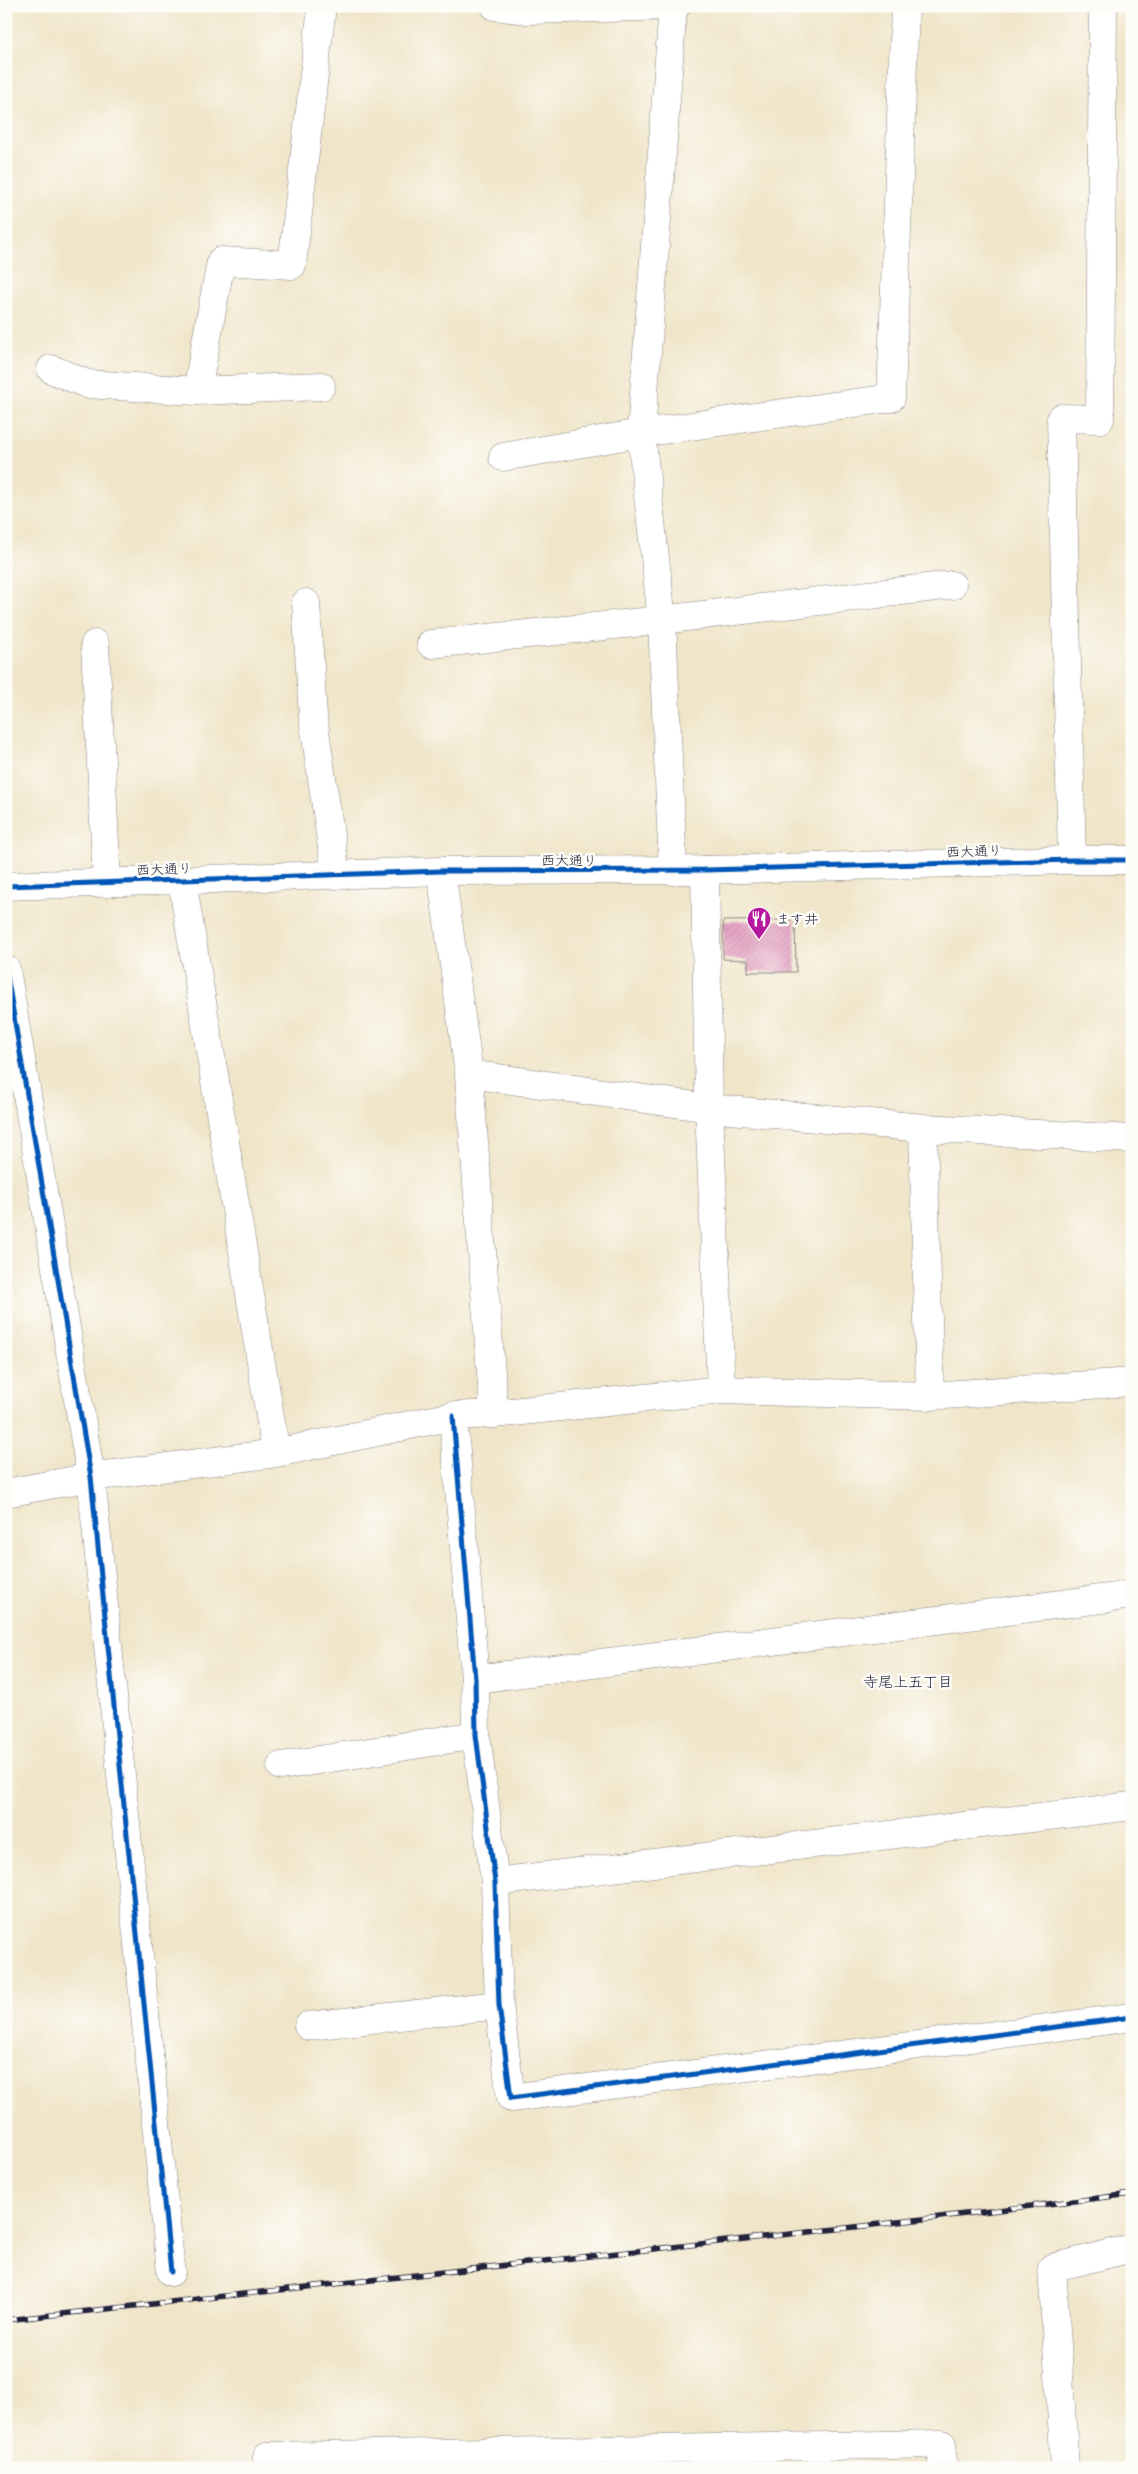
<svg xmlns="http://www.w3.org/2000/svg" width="1138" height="2474" viewBox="0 0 1138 2474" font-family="Sriracha,'Klee One',sans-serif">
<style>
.building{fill:url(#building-hatch)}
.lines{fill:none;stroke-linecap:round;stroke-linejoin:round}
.street-casing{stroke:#898482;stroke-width:29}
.secondary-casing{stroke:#898482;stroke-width:29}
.street{stroke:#fff;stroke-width:28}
.secondary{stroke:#fff;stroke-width:28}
.rail-casing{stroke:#22223b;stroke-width:5.5}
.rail{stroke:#fdfcf7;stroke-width:4;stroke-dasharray:11;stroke-linecap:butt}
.cycleway-casing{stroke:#fdfcf7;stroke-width:8}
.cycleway{stroke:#0057b8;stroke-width:5}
.labels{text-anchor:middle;stroke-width:5;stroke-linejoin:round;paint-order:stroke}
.street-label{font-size:14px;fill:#22223b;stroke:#fdfcf7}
.poi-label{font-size:14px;fill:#22223b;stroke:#fdfcf7;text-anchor:start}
.neighbourhood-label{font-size:15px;fill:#22223b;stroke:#fdfcf7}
</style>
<defs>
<pattern id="building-hatch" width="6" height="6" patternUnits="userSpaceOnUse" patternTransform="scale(1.25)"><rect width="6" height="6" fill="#e191b9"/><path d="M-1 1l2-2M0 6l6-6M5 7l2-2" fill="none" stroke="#b67698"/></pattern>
</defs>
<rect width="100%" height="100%" fill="#fdfcf7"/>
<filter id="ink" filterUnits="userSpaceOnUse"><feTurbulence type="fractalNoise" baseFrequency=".02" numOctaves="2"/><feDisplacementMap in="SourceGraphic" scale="10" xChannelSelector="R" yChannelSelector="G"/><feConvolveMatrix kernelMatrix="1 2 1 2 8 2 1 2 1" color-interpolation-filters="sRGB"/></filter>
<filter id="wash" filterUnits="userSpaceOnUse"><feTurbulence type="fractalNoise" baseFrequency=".0096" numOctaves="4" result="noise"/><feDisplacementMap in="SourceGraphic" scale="20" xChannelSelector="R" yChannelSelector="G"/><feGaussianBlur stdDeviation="1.12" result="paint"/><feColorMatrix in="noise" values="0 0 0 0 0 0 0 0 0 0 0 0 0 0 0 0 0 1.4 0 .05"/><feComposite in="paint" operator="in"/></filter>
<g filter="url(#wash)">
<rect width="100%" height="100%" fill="#f0e5c9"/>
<g id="blocks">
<!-- building -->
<path class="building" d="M795,920l1,52h-48v-12l-25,-1v-38z"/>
</g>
</g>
<g filter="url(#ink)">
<use href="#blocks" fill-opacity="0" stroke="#898482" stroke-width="1"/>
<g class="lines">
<defs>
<path id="street" d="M495,6l32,4 149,-4
M673,6l-32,427 21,187 11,251
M51,369l36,15 110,7 124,-5
M197,391l24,-130 71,4 30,-259
M503,457l138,-24 250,-35 14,-392
M306,603l7,114 23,158
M95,644l12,239
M431,644l231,-24 290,-35
M1072,860l-11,-442 39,1 3,-413
M705,870l4,238 12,282
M441,871l28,203 25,340
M182,880l94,573
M6,969l85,508 80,795
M469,1074l240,34 214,20 209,11
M923,1128l7,268
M453,1416l22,263 1,56 19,147 4,123 12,93 621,-81
M6,1493l85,-16 185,-24 177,-37 41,-2 227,-24 209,6 202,-14
M475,1679l657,-84
M281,1766l195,-31
M495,1882l637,-76
M308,2026l191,-21
M268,2468l-1,-12 675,-12 1,24
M1065,2468l-13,-200 80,-20"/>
<path id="secondary" d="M6,886l435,-15 264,-1 367,-10h60"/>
</defs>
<!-- street casing -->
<use href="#street" class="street-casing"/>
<!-- secondary casing -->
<use href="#secondary" class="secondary-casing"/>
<!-- street -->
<use href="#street" class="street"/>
<!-- secondary -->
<use href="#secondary" class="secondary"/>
<defs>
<path id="rail" d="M6,2320l858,-94 268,-32"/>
</defs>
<!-- rail casing -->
<use href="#rail" class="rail-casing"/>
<!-- rail -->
<use href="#rail" class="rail"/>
<defs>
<path id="cycleway" d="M6,886l435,-15 264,-1 367,-10h60
M6,969l85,508 80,795
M453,1416l22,263 1,56 19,147 4,123 12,93 621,-81"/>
</defs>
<!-- cycleway casing -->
<use href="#cycleway" class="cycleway-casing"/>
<!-- cycleway -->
<use href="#cycleway" class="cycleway"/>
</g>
</g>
<!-- icons -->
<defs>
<symbol id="restaurant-pin" viewBox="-11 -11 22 30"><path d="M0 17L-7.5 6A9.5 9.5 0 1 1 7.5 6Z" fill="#b5179e" stroke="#fdfcf7"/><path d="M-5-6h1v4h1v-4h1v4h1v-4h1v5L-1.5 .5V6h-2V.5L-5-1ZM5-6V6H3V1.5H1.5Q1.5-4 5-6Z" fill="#fff"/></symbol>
</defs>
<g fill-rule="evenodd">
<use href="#restaurant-pin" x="745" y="905" width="28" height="38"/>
</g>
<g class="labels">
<!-- street labels -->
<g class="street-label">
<text transform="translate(974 851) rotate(-2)" y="5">西大通り</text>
<text x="569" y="865">西大通り</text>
<text transform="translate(164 869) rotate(-2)" y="5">西大通り</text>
</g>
<!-- poi labels -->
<g class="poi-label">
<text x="776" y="924">ます井</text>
</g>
<!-- neighbourhood labels -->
<g class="neighbourhood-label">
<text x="908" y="1687">寺尾上五丁目</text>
</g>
</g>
<!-- margin -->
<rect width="1138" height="2474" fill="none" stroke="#fdfcf7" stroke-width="25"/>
</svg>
